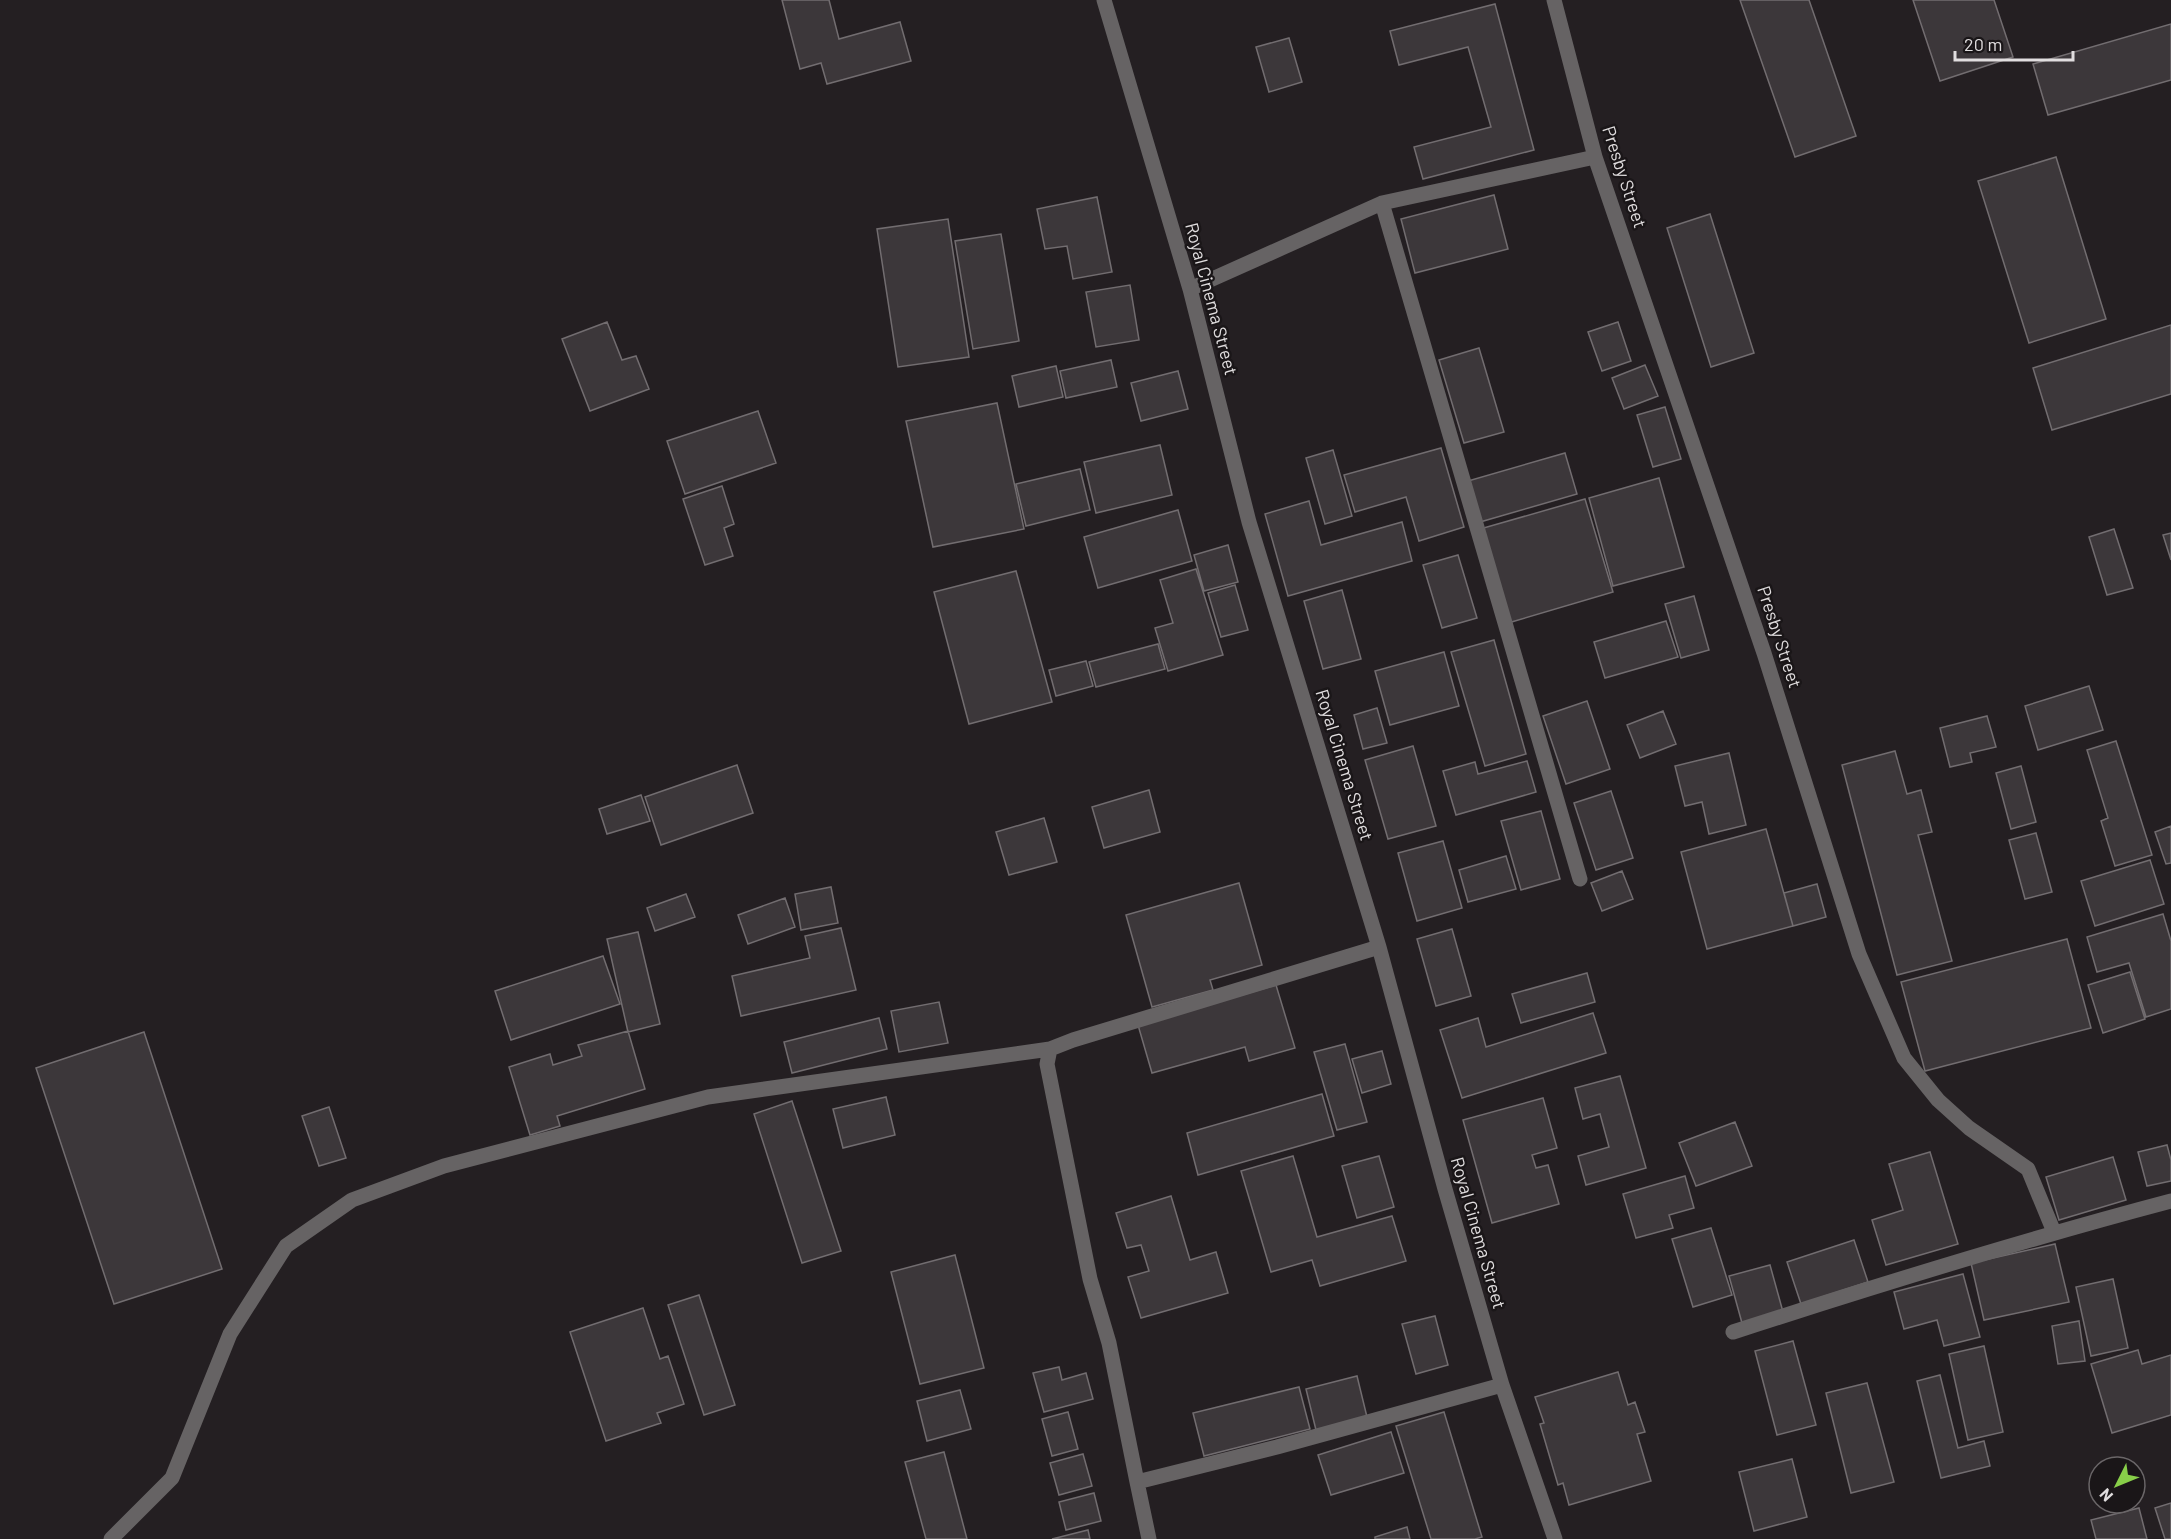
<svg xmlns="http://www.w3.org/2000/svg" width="2171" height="1539" viewBox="0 0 2171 1539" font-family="Barlow,sans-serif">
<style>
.building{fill:#3c373a;stroke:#726d70;stroke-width:1.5}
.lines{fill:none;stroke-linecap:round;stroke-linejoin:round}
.minor{stroke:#666364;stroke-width:15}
.labels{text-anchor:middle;stroke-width:5;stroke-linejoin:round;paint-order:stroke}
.street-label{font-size:18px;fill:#e1dedf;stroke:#1a1618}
</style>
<rect width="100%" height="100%" fill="#241f22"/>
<!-- building -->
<path class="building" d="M782,0h47l10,39 61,-17 11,39 -84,23 -6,-21 -21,6z
M1740,0h69l47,136 -61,21z
M1913,0h81l19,57 -73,24z
M1495,4l39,146 -111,29 -9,-32 77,-20 -23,-80 -69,18 -9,-34z
M2171,24v56l-123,35 -15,-51z
M1289,38l13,44 -33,10 -13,-45z
M2056,157l50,162 -77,24 -51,-162z
M1494,195l14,54 -93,24 -14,-54z
M1097,197l15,75 -39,7 -6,-33 -22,3 -8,-40z
M1710,214l44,139 -43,14 -44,-139z
M948,219l21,138 -71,10 -21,-138z
M1001,234l18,107 -46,8 -18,-108z
M1130,285l9,55 -43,7 -10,-55z
M607,322l15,38 14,-4 13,33 -59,22 -28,-72z
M1618,322l13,39 -29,10 -14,-39z
M2171,325v69l-119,36 -19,-62z
M1479,348l25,84 -40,11 -25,-83z
M1111,360l6,27 -51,11 -6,-27z
M1645,365l13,31 -34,13 -12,-31z
M1056,366l7,31 -44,10 -7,-31z
M1178,371l10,38 -47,12 -10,-38z
M997,403l27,126 -91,18 -27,-126z
M1665,407l16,52 -28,8 -16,-52z
M758,411l18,52 -91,31 -18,-53z
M1160,445l12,50 -76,18 -12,-51z
M1441,448l23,79 -45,14 -13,-44 -51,15 -11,-37z
M1333,450l19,66 -27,8 -19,-66z
M1565,453l12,41 -97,28 -12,-41z
M1080,469l10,41 -64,16 -10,-42z
M1659,478l25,89 -71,19 -24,-88z
M722,486l12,38 -10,4 9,28 -28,9 -22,-66z
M1585,499l28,93 -105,31 -28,-94z
M1309,501l12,44 81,-23 10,39 -124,35 -23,-82z
M1178,510l14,51 -94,27 -14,-51z
M2114,529l19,59 -26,7 -18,-58z
M2171,533v27l-8,-25z
M1228,545l10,37 -34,9 -10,-36z
M1458,555l19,63 -35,10 -19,-63z
M1196,569l27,86 -55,16 -13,-43 18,-5 -13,-43z
M1016,571l36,131 -83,22 -35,-132z
M1235,585l13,45 -27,7 -13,-44z
M1342,590l19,69 -38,10 -19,-68z
M1694,596l15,54 -28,8 -16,-54z
M1666,621l12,36 -73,21 -11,-36z
M1494,640l32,114 -41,12 -34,-114z
M1158,644l7,25 -69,18 -7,-25z
M1444,652l15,54 -69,19 -15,-54z
M1086,661l7,25 -37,10 -7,-26z
M2089,686l14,44 -65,20 -13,-44z
M1587,701l23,68 -44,15 -23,-68z
M1377,708l10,35 -24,6 -9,-34z
M1663,711l13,33 -36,14 -13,-33z
M1987,716l9,31 -26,6 2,9 -22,5 -10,-39z
M2116,741l36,114 -37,11 -14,-45 7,-3 -21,-68z
M1413,746l23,80 -48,13 -23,-79z
M1895,751l12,43 14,-4 11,42 -14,3 34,126 -55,14 -55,-210z
M1729,753l17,72 -37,9 -7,-32 -17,4 -10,-40z
M1527,761l9,31 -80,23 -13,-44 32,-9 3,12z
M737,765l16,48 -92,32 -16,-48z
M2021,766l15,56 -25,7 -15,-56z
M1149,790l11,42 -56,16 -12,-41z
M1611,791l22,67 -37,12 -22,-67z
M641,795l9,26 -43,13 -8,-25z
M1541,811l19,68 -39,11 -20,-69z
M1044,818l13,44 -48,13 -13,-43z
M2171,826v37l-5,1 -11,-32z
M1766,829l27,97 -86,23 -26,-97z
M2036,833l16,59 -27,7 -16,-59z
M1443,841l19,67 -45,13 -19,-68z
M1506,856l10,33 -48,13 -9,-32z
M2150,860l14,44 -69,22 -14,-45z
M1622,871l11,28 -31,12 -11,-28z
M1239,883l23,82 -52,15 3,10 -61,17 -26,-92z
M1817,884l9,33 -33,9 -9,-33z
M831,887l7,36 -37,7 -6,-36z
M686,894l9,23 -40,14 -8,-23z
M785,898l10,29 -47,17 -10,-29z
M2163,914l8,27v68l-25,8 -17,-54 -32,9 -10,-35z
M841,928l15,62 -115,26 -9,-40 78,-18 -5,-22z
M1452,929l19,67 -35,10 -19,-67z
M638,932l22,92 -32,8 -21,-93z
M2067,939l24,89 -166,43 -24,-89z
M603,956l17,48 -109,36 -16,-49z
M2130,972l15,47 -42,14 -15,-48z
M1587,973l8,29 -74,21 -9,-29z
M1276,985l19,63 -46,13 -4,-14 -93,26 -14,-48z
M939,1002l9,41 -49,9 -8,-41z
M1593,1013l13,40 -144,45 -22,-68 38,-12 8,29z
M879,1018l8,31 -95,24 -8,-31z
M628,1031l17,58 -88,27 3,10 -30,9 -21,-68 41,-13 3,11 29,-9 -4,-11z
M144,1032l78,237 -108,35 -78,-236z
M1345,1044l22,78 -30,8 -23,-78z
M1382,1051l9,33 -29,9 -10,-34z
M1620,1076l26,92 -60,17 -8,-29 31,-9 -9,-33 -17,5 -8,-31z
M1322,1094l12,42 -136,39 -11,-42z
M886,1097l9,38 -52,13 -10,-39z
M1543,1098l14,50 -25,7 4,13 12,-3 11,39 -67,19 -29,-103z
M792,1101l49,150 -39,12 -48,-149z
M329,1107l17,51 -27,8 -17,-50z
M1735,1122l17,44 -56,20 -17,-43z
M2167,1145l4,15v21l-24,5 -9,-34z
M1930,1152l28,92 -72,21 -14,-45 31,-10 -14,-46z
M1293,1156l24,81 75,-21 14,45 -86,25 -8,-26 -41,12 -30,-101z
M1379,1156l15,51 -37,11 -15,-52z
M2113,1157l13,43 -67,20 -13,-43z
M1685,1176l9,32 -25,7 4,13 -37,10 -13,-44z
M1171,1196l19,64 26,-8 12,41 -87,25 -13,-41 21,-6 -8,-26 -14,3 -11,-35z
M1711,1228l21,67 -39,12 -21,-68z
M1854,1240l14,42 -67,22 -14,-42z
M2055,1244l14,58 -85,18 -13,-57z
M955,1255l29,113 -64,16 -29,-112z
M1770,1265l13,47 -41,11 -13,-47z
M1963,1274l17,63 -36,9 -7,-26 -33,9 -10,-37z
M2113,1279l15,69 -37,8 -15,-69z
M699,1295l36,110 -31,10 -36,-110z
M643,1308l17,51 8,-3 16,48 -27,9 4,10 -55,18 -36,-109z
M1435,1316l13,49 -32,9 -14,-50z
M2079,1321l6,40 -27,3 -6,-38z
M1793,1341l23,84 -39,10 -22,-84z
M1984,1346l19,86 -35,8 -19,-86z
M2138,1350l4,14 29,-9v60l-59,18 -21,-69z
M1059,1367l3,13 24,-7 7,26 -49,13 -11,-39z
M1618,1372l10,33 7,-3 10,30 -8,2 14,47 -82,24 -6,-22 -5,2 -18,-61 4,-1 -9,-26z
M1940,1375l18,73 26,-7 6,25 -49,12 -24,-97z
M1357,1376l10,41 -51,13 -10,-41z
M1867,1383l27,99 -43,11 -25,-100z
M1299,1387l11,42 -106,27 -11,-43z
M960,1390l11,39 -44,12 -10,-40z
M1068,1412l10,37 -26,7 -10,-37z
M1444,1412l38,125 -7,2h-44l-35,-113z
M1391,1432l13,41 -73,22 -13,-40z
M944,1452l23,87h-41l-21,-77z
M1083,1454l9,32 -33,9 -9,-32z
M1792,1459l15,58 -53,14 -15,-59z
M1094,1493l7,28 -35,9 -7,-28z
M2171,1503v36h-6l-10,-31z
M2139,1508l8,31h-51l-5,-19z
M1407,1527l3,12h-35v-2z
M1088,1530l2,9h-38z"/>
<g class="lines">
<!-- minor -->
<path class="minor" d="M1104,0l86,289 59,233 130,425 66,242 57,196 53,154
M1554,0l41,157 169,496 95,301 45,104 34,42 31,28 59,41 26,63
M1382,203l198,676
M1190,289l192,-86 213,-46
M1050,1049l-3,15 43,215 19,64 28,139 140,-35 225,-62
M1733,1332c145,-47 290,-92 438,-131
M1137,1482l12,57
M111,1539l61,-61 58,-144 56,-88 66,-46 92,-34 264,-69 342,-48 23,-9 306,-93"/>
</g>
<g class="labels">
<!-- street labels -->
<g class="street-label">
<text transform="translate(1624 177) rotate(72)" y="6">Presby Street</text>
<text transform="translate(1211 299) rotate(75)" y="6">Royal Cinema Street</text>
<text transform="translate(1779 637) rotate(72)" y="6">Presby Street</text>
<text transform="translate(1344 765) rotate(73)" y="6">Royal Cinema Street</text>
<text transform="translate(1478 1233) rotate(74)" y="6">Royal Cinema Street</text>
</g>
</g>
<!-- north arrow -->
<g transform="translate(2117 1485) rotate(227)"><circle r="28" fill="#1a1618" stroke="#6a6668" stroke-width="1.5"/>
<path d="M0-4.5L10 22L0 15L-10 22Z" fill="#88cf49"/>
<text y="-9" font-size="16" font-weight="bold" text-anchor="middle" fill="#e1dedf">N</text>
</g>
<!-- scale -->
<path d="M1955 51v9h118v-9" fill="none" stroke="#e1dedf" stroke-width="3"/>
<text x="1964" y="51" font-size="18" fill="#e1dedf" stroke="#1a1618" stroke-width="4.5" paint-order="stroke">20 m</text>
</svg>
